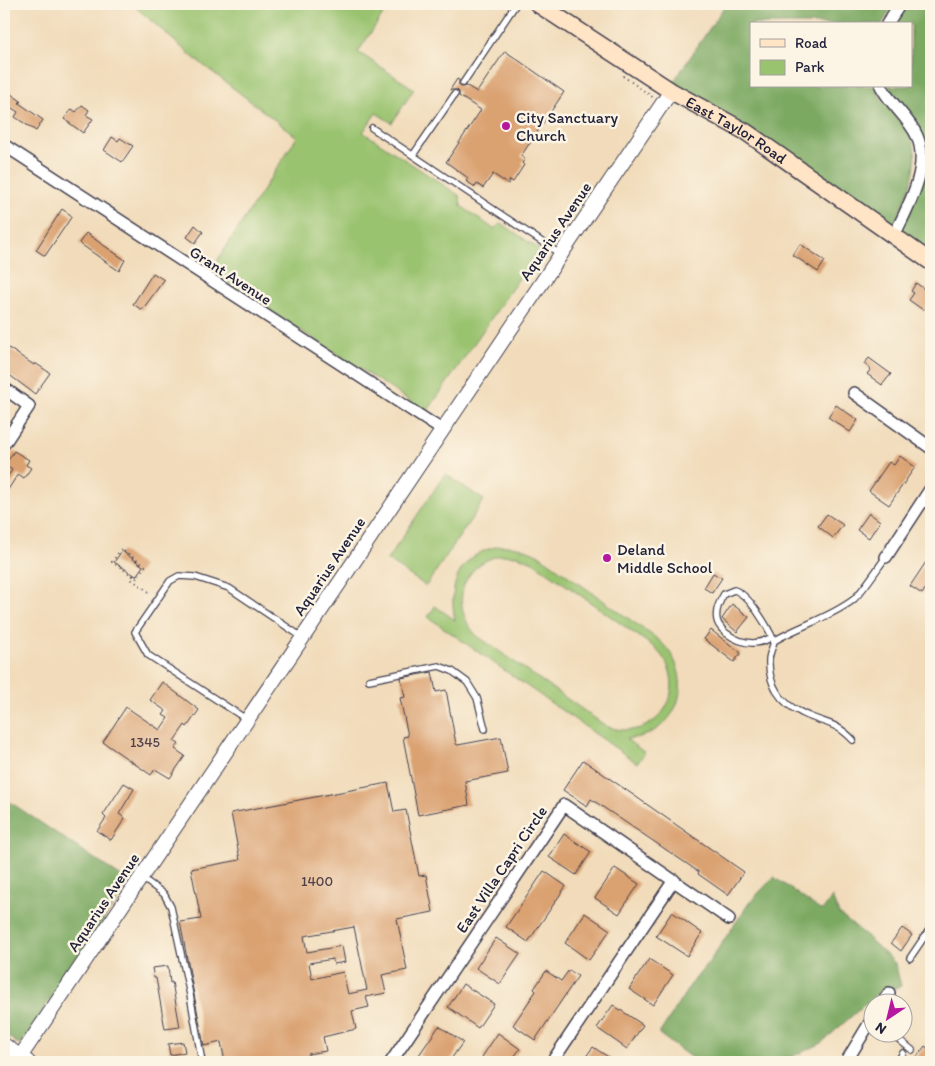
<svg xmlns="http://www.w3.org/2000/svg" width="935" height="1066" viewBox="0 0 935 1066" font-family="Itim,sans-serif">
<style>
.green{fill:#9ac36f;stroke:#5e7255;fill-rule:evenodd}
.forest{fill:#7ba962;stroke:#4e664e}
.building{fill:#daa171;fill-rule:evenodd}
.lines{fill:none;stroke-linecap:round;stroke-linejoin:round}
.service-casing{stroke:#413e4e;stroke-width:8}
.minor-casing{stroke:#413e4e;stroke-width:14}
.tertiary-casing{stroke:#413e4e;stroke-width:16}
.secondary-casing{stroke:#413e4e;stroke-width:19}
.path{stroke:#413e4e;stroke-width:2;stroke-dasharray:1 4;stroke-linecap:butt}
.service{stroke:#fff;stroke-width:5.5}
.minor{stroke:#fff;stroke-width:11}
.tertiary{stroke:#fff;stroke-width:14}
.secondary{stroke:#ffe4c6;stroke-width:16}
.poi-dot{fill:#b5179e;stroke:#fcf5e5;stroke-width:2}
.labels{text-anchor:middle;stroke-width:5;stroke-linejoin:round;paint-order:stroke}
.number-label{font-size:14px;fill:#504248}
.poi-label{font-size:16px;fill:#22223b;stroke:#fcf5e5;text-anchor:start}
.street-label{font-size:16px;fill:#22223b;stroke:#fcf5e5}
</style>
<rect width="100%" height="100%" fill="#fcf5e5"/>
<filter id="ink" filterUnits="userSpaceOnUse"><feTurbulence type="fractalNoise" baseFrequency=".02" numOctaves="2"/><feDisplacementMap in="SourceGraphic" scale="10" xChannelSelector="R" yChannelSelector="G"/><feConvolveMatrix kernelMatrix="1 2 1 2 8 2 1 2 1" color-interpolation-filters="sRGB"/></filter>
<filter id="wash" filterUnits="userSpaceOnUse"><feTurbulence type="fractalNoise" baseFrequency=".0096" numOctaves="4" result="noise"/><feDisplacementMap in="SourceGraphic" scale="20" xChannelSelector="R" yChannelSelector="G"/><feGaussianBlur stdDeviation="1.12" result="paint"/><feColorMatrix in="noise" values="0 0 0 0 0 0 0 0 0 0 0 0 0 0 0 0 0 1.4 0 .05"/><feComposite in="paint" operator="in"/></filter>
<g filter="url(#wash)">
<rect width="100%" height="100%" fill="#f1dbba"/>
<!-- green -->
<path class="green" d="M132,4h258l-32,48 56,37 -22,34 -16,-10 -13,19 97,64 1,10 33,23 7,-6 38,26 -112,163 -217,-140 87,-135 -103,-79z
M445,474l39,26 -58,86 -39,-26z
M499,546c15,-1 27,2 40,9l117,83c32,24 34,73 -4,94 -8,5 -17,6 -26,7l19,14 -8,10 -209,-146 7,-11 20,14c-8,-37 6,-66 44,-74zM502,555l16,1 15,6 118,83c46,36 9,102 -45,81l-130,-91c-27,-30 -15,-72 26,-80z"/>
<!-- forest -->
<path class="forest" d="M726,4h168l-12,20h-131v62h123c10,19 25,33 36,50 16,25 -7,69 -18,92l-220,-144z
M907,4h24v235l-8,10 -22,-16 24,-85 -38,-62h24v-62h-18l7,-13z
M7,800l122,82 -109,163 -16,-11v-228z
M774,877l46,33 4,-1 8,-12 7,17 27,22 29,27 6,23 -9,3 -5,-3 -3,5 -6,2 -58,51 -26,12 -26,6h-71l-38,-28 32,-50 18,-22 40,-59z"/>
<g id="blocks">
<!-- building -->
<path class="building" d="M505,51l59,41 -43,64 4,3 -3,4 2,2 -11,17 -3,-2 -2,4 -15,-10 -10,14 -6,-4 -2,3 -9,-6 2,-3 -22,-16 35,-52 -22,-14v-4l-2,-2h-7l7,-11 2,1v5l2,2 6,-1 10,6z
M4,89l17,12 -2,2 24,17 -7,11 -21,-14 3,-5 -14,-9z
M82,105l7,5 -3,5 7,4 -10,14 -19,-14 8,-10 4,3z
M112,137l6,4 2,-3 13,8 -11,16 -18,-12z
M62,209l10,7 -27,40 -9,-6z
M195,225l8,7 -8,11 -8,-6z
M86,233l39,27 -6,11 -40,-28z
M800,244l25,17 -7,11 -25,-17z
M153,273l11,7 -22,30 -9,-6z
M916,283l15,11v5l-8,11 -14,-10 5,-7 -3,-2z
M4,345l30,20 1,-2 15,10 -15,21 -31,-23z
M869,358l22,16 -9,11 -15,-11 4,-5 -7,-5z
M836,405l22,15 -8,12 -22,-15z
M14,451l15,9 -3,5 5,3 -7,10 -6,-4 -14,22v-14l8,-12 -7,-5z
M900,456l15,11 -26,38 -20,-14 20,-29 5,3z
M869,513l11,8 -11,17 -12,-8z
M827,514l16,11 -10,13 -15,-12z
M122,551l21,15 -7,10 -22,-14z
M926,562l5,4v14l-9,14 -12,-8z
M713,573l9,5 -10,15 -8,-5z
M732,604l17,13 -12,15 -15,-13z
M711,630l30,23 -7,9 -30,-23z
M432,672l4,20 10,-2 10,54 2,1 43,-8 7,36 -43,8 4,24 -51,10 -15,-78 5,-1 -8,-38 5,-1 -4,-19z
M162,682l37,28 -12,17 -2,-2 -11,16 5,3 -4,5 10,7 -15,22 -15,-9 -4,6 -48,-33 23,-35 34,23 8,-12 -5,-3 3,-4 -16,-11z
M583,760l161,112 -16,23 -30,-21 1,-2 -108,-73 -4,7 -24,-16z
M124,783l10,6 -15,25 6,4 -14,22 -14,-9 9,-13 -3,-3z
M388,783l6,29 12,-2 13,66 7,-1 7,37 -36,7 10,51 -25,5 4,18 -20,4 3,10 -17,4 4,18 -33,8 3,14 -18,3 1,7 -16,1 -1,-4 -17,3v1h-50l-4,-20 -17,4 -24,-124 21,-3 -10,-50 49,-9 -9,-47zM354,927l13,63 -19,4 -5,-22 -31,7 -3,-16 24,-4 1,5 11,-2 -3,-16 -35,6 -3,-16z
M564,834l27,18 -15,23 -27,-18z
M615,868l24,16 -20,30 -24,-16z
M544,871l22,15 -38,56 -22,-15z
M672,912l30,21 -15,23 -31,-20z
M585,913l25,17 -21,30 -24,-17z
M902,928l10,7 -11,16 -10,-8z
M496,938l24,16 -20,30 -24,-16z
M649,959l24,16 -20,30 -24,-16z
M168,966l2,17 2,-1 8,45 -15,2 -9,-51h-2l-2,-10z
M569,970l9,6 -43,64 -22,-15 23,-34 -2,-2 12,-18 15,10z
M463,984l31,20 -16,24 -30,-21z
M613,1005l30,20 -16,24 -30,-21z
M439,1026l24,16 -14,20h-20l-10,-7z
M498,1033l22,16 -10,13h-20l-8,-5z
M183,1042l2,10 -15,3 -2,-11z
M925,1046l6,5v11h-18z
M593,1047l23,15h-34z"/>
</g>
</g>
<g filter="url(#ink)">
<use href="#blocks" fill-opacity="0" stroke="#413e4e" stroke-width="1"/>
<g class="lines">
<defs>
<path id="service" d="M463,83l53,-79
M372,128l188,126
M413,155l42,-61
M772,637c-16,10 -31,7 -46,-4 -4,-4 -8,-7 -9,-13 -2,-9 2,-18 7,-26l10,-4c15,4 34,37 40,51
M369,680l70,-14 13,5 15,11 10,16 8,31
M246,719l-98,-64 -13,-23 35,-51 9,-5 16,1 34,11 73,49
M853,740c-19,-20 -30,-16 -51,-27 -22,-10 -34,-29 -33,-53 0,-6 4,-13 5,-19 25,-15 55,-23 79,-41 10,-9 24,-31 33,-43
M142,878l22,16 7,13 19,88 12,67
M910,958l21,-31
M892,1034l20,16
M897,1062l6,-9"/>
<path id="minor" d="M887,24l13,-20
M881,86c9,18 28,32 36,50 14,32 -10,72 -23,100
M4,145l438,285
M4,388l25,18 -25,38
M854,393l77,55
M886,557l45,-69
M882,1004l7,-11
M391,1062l173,-257 165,114
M552,1062l122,-182
M846,1062l26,-43"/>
<path id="tertiary" d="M4,1045l24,17
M20,1057l651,-966"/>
<g id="secondary">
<path id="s1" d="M538,4l133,87 75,41 185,130"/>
</g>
</defs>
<!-- service casing -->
<use href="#service" class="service-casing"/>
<!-- minor casing -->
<use href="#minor" class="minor-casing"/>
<!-- tertiary casing -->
<use href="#tertiary" class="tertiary-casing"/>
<!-- secondary casing -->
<use href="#secondary" class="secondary-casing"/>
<!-- path -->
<path class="path" d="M623,76l31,22
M133,576l-21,-14 9,-13 24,17 -9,13 -3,-3 -2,3 21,15"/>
<!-- service -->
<use href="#service" class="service"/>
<!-- minor -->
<use href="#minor" class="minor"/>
<!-- tertiary -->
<use href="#tertiary" class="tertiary"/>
<!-- secondary -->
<use href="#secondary" class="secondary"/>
</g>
</g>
<!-- markers -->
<g class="poi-dot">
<circle cx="506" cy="126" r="5"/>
<circle cx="607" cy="558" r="5"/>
</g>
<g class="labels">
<!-- number labels -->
<g class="number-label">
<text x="145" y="747">1345</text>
<text x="317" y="886">1400</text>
</g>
<!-- poi labels -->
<g class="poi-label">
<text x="516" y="123">City Sanctuary<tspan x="516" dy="18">Church</tspan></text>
<text x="617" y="555">Deland<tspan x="617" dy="18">Middle School</tspan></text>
</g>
<!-- street labels -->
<g class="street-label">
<text dy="6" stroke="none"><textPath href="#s1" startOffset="235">East Taylor Road</textPath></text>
<text transform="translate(555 231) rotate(-56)" y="6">Aquarius Avenue</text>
<text transform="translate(231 275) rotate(33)" y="6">Grant Avenue</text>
<text transform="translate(329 566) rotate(-56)" y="6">Aquarius Avenue</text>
<text transform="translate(501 869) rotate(-56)" y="6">East Villa Capri Circle</text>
<text transform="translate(103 902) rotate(-56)" y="6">Aquarius Avenue</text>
</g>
</g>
<!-- margin -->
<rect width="935" height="1066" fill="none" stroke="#fcf5e5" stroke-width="20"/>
<!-- legend -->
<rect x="750" y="22" width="162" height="65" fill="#fcf5e5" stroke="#a5a1a1"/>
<rect x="760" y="39" width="25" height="8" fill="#ffe4c6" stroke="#a5a1a1"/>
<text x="795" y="48" font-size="15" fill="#22223b">Road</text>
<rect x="760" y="60" width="25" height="15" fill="#9ac36f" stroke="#a5a1a1"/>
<text x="795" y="72" font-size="15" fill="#22223b">Park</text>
<!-- north arrow -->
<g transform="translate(888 1018) rotate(215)"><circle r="24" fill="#fcf5e5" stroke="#a5a1a1"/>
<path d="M0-4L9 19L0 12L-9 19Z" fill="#b5179e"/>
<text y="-8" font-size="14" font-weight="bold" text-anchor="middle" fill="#22223b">N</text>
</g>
</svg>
